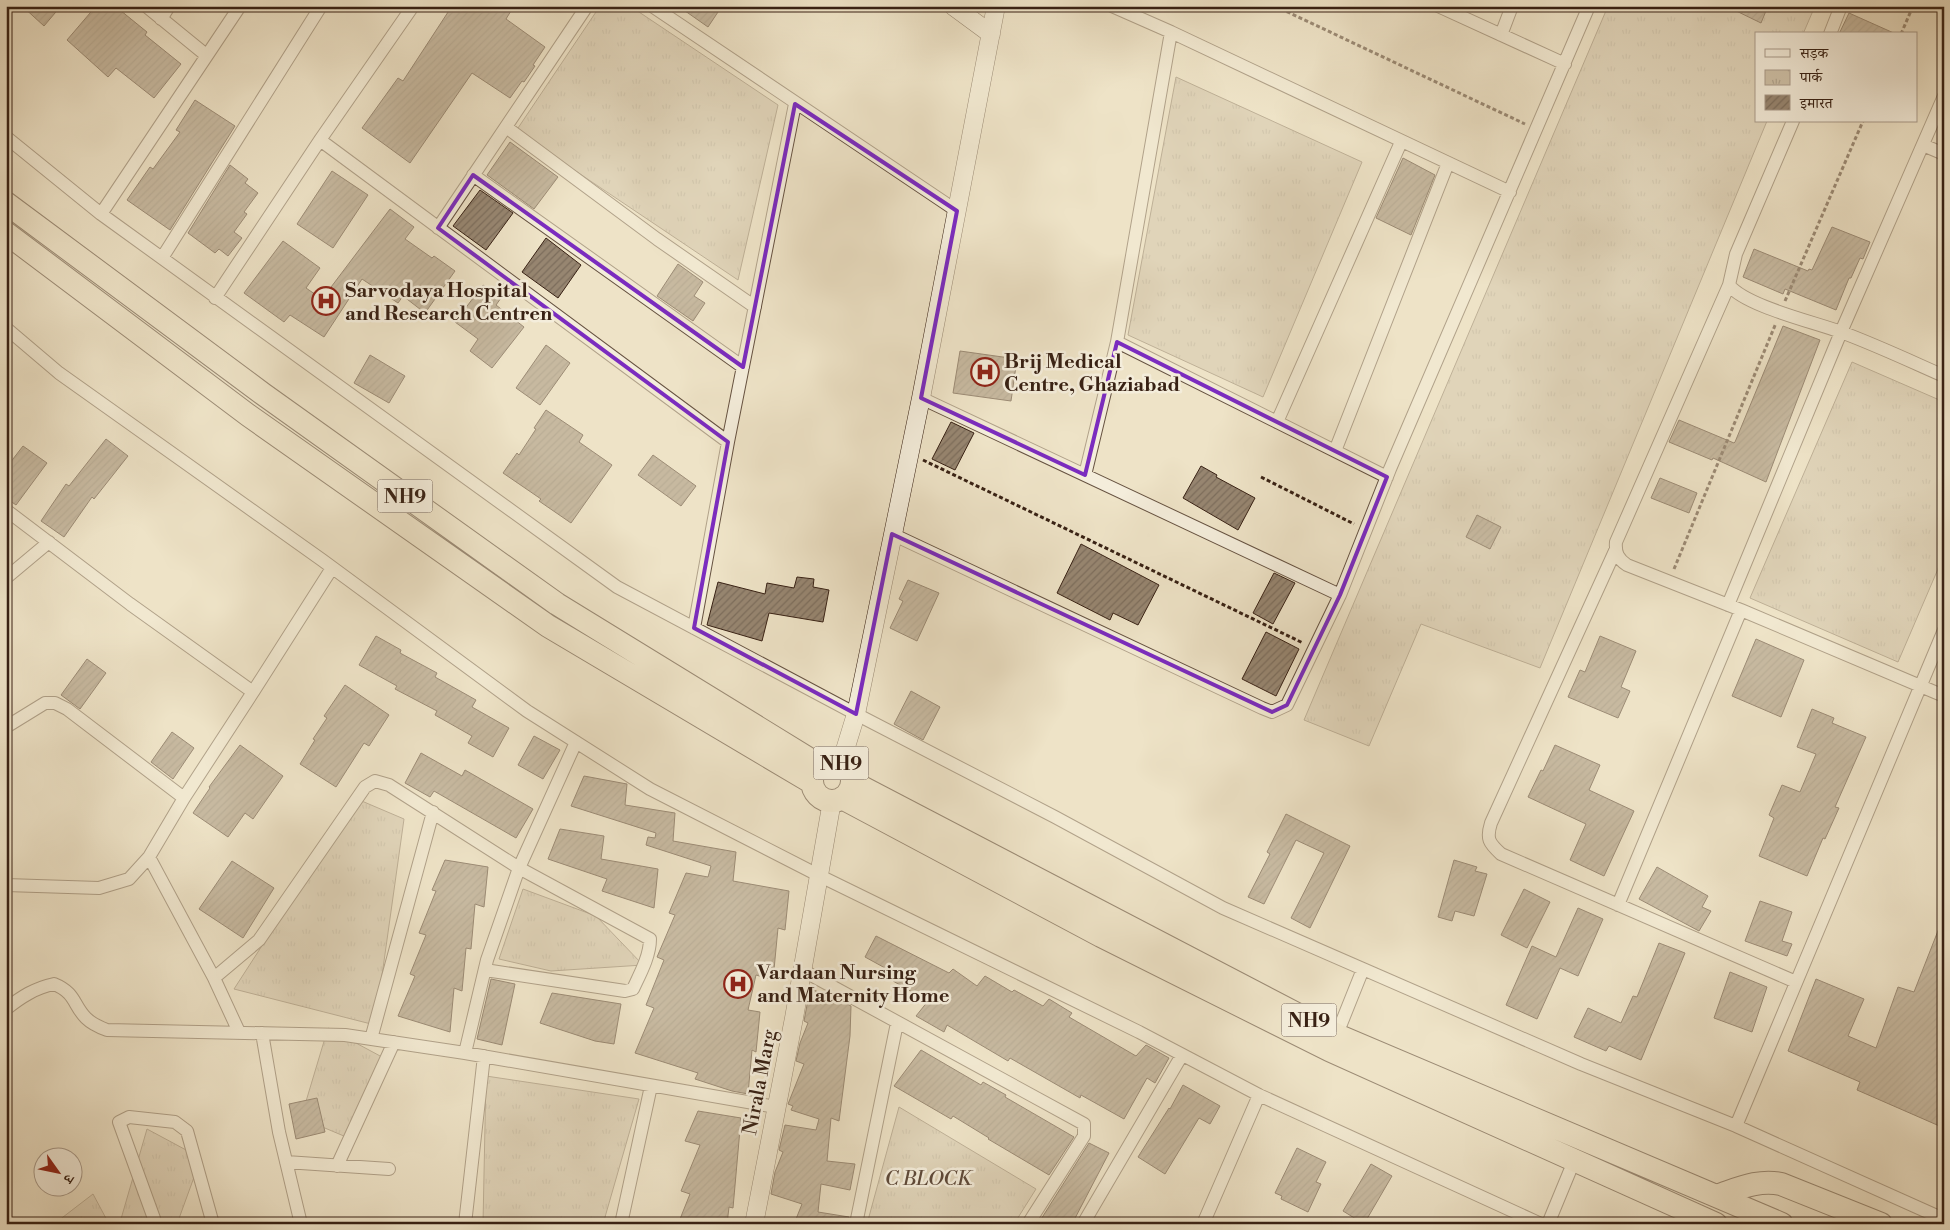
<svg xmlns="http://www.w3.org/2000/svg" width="1950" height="1230" viewBox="0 0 1950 1230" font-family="'Libre Bodoni','Noto Serif Devanagari',serif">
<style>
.park{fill:url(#park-tufts);stroke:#84725e}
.building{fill:url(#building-hatch);stroke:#382114}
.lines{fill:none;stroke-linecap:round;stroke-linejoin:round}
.street-casing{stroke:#665241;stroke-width:14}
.secondary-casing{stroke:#382114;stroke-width:19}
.highway-casing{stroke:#382114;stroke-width:24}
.path{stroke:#382114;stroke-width:3;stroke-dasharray:4 2.5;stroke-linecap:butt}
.street{stroke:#f4eddb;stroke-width:12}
.secondary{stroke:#f4eddb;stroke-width:18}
.highway{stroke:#eee3c7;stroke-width:22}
.marked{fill:none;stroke:#7b2cbf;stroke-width:4;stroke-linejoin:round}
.labels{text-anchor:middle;stroke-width:5;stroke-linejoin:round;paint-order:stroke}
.shield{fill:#f4eddb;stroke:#705e50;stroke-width:1}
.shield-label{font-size:19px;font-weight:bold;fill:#382114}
.poi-label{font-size:20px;font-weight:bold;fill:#382114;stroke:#f4eddb;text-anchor:start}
.street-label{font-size:20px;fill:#382114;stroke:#f4eddb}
.park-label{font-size:20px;font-style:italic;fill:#5e4939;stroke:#f4eddb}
</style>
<defs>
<pattern id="park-tufts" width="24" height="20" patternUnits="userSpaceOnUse" patternTransform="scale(1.25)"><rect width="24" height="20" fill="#cfc2a9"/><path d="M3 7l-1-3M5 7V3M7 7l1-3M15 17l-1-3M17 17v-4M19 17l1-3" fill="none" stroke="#b2a691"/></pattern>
<pattern id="building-hatch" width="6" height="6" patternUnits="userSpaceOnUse" patternTransform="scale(1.25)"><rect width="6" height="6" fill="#978671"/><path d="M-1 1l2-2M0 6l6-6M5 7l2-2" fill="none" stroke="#7c6d5c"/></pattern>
</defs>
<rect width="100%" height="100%" fill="#eee3c7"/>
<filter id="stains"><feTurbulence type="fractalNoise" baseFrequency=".004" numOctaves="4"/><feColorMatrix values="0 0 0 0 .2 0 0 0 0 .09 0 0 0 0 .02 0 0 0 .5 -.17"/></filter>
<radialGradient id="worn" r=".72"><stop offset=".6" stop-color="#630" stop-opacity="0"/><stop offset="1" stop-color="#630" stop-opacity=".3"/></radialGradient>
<!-- park -->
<path class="park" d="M600,6h30l148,99 -40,175 -222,-149z
M1608,6h207l-12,28h-47v87h11l-227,547 -119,-44 -52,122 -65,-26z
M1176,77l186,85 -99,235 -135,-62z
M1852,362l92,40v153l-46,107 -148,-64z
M357,799l47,20 -29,206 -141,-36z
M523,889l73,27 47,49 -92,6 -52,-12z
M328,1028l54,29 -31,82 -50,-21z
M486,1076l153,23 -36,125h-120z
M899,1107l137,82 -22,35h-147z
M147,1129l54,29 -24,66h-45l-11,-5z
M93,1194l16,30h-55z"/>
<!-- building -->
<path class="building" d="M22,6h39l-17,20z
M96,6h19l32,26 -2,3 36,29 -27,34 -38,-30 -8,9 -41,-37z
M452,6h62l-8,13 39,28 -12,18 2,1 -11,16 -2,-1 -12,17 -38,-25 -62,90 -48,-35 36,-50 5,3z
M678,6h44l-14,21z
M1726,6h42l-7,17z
M1849,13l47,21h-57z
M195,100l40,26 -65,104 -43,-30 23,-33 3,2 27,-37 -4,-2z
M510,142l48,35 -24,32 -47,-34z
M1403,158l32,17 -24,60 -35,-17z
M230,165l18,14 -3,4 13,10 -14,19 3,2 -13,18 8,6 -14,18 -9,-7 -4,4 -27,-20z
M332,171l36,24 -35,53 -36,-24z
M480,190l33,23 -27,37 -33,-24z
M390,209l24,18 -9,12 27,19 2,-2 21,15 -30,42 -22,-17 -5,7 -36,-24 -38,58 -34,-22 -6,7 -40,-29 39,-52 37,27 -14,20 16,11z
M1832,227l38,15 -7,17 -3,-1 -9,20h-2l-13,32 -51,-21 -2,5 -40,-17 11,-28 54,22 1,-2 3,1z
M546,238l35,27 -23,33 -36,-26z
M678,264l25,18 -9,14 11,7 -12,18 -36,-25z
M483,285l18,13 -5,7 28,22 -32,41 -22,-17 8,-12 -23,-17z
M1783,326l37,14 -54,142 -53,-24 -1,2 -43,-18 10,-22 55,23 1,-1z
M546,345l24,18 -30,42 -24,-17z
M960,351l57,8 -6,42 -58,-8z
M370,355l35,21 -16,27 -35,-20z
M546,410l37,25 -4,7 33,23 -41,58 -32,-22 2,-2 -38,-26 14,-20 2,2 17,-26 -2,-1z
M951,422l23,11 -19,37 -23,-11z
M106,439l22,17 -34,43 -2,-2 -28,40 -23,-16 25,-37 3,2z
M23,446l24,17 -31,42 -10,-7v-30z
M653,455l43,31 -15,20 -43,-31z
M1201,466l16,9 -1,2 39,21 -17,32 -55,-32z
M1660,478l37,15 -8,20 -38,-15z
M1477,515l24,12 -11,22 -24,-12z
M1081,544l78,41 -21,40 -25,-12 -3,7 -53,-27z
M1274,573l21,10 -22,41 -20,-11z
M797,577l17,2 -1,8 16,3 -6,32 -54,-9 -7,28 -55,-16 11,-43 47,12 2,-11 27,5z
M908,580l31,13 -22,48 -27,-13 13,-27 -4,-2z
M1266,632l33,17 -23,47 -34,-17z
M376,636l25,14 -1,3 37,20 -2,4 41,23 -4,7 37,21 -16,29 -25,-14 4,-7 -37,-21 2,-4 -42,-22 2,-3 -38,-21z
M1600,636l36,15 -15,36 9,4 -12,27 -50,-21 12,-27 5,2z
M1756,639l48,21 -23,57 -49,-21z
M87,659l19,14 -26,36 -19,-14z
M345,685l44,30 -20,31 -5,-3 -28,44 -36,-23 15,-24 -2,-1 14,-21 -3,-2z
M911,691l29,16 -17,33 -29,-16z
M1812,709l22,9 -2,5 34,14 -31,70 4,1 -14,31 -2,-1 -16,38 -48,-20 15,-38 -5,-3 13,-30 18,7 16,-38 -19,-7z
M172,732l22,16 -21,31 -22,-17z
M534,736l26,14 -17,29 -25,-14z
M240,745l43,31 -30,43 -8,-6 -17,24 -35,-24 17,-25 -1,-1z
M1555,745l45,20 -11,25 45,21 -30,65 -34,-16 16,-36 -58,-27 13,-27 2,1z
M421,753l41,23 3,-6 68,39 -17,29 -82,-47 -4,6 -25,-14z
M584,776l43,8 -2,21 50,8 -2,28 63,11 -3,29 56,10 -4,39 -7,-2 -5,52 -17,-5 -8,35 12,2 -4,40 -4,-2 -4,44 -16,-3 -37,-12 3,-6 -63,-20 19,-45 -8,-3 18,-45 -7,-3 18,-42 -6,-2 17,-40 22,4 3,-11 -65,-21 2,-8 7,1 1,-5 -85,-27z
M1286,814l64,32 -40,82 -19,-10 33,-65 -28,-13 -32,64 -16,-7 22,-43 -3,-2z
M560,829l44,7 -3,23 57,10 -4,39 -52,-17 5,-12 -59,-20z
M445,860l43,7 -4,40 -9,-3 -4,45 -5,-1 -4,43 -8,-3 -4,44 -52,-16 17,-40 -5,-2 16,-39 -7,-2 17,-42 -4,-1z
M1454,860l23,7 -2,4 12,3 -13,42 -19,-5 -3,10 -14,-4z
M232,861l42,27 -31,50 -44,-29z
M1657,867l51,29 -6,11 9,4 -12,20 -60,-32z
M1524,889l26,13 -23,46 -26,-13z
M1760,901l32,11 -10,29 10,3 -5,12 -42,-15z
M1578,908l25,11 -25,57 -18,-8 -23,51 -31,-14 26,-59 24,11z
M1943,918h1v210l-87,-38 3,-8 -72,-31 28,-72 48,20 -16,37 28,12 22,-61 16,5z
M876,936l73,37 4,-4 24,17 8,-10 27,16 2,-2 29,16 6,-7 23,14 -3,4 67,39 10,-11 23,13 -14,25 -8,-5 -23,41 -43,-24 -1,3 -70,-40 -2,3 -61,-36 -3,7 -28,-16 12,-15 -35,-20 3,-7 -31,-17z
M1659,943l26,10 -44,107 -32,-14 -3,5 -32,-14 14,-29 33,15 12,-27 4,1z
M1730,972l37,15 -15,45 -38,-14z
M491,979l24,5 -13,61 -25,-6z
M810,989l24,8 17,9 -1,30 -11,85 -8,-3 -4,43 28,3 -5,26 -29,-6 -3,28 31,5 -1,7h-54l8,-20 -31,-10 4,-22 8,-20 -4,-2 6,-25 31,5 3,-11 -28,-9 2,-4 -5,-2 16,-40 -8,-3 4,-18 8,-20 -4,-2z
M552,993l69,11 -7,40 -19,-3 -55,-18z
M921,1050l60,35 2,-3 23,13 -1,2 69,40 -25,38 -61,-36 1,-1 -36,-22 -2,3 -57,-33z
M1183,1085l37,21 -10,18 -11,-6 -34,56 -27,-17 31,-49 1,1z
M317,1098l8,34 -29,7 -7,-35z
M698,1111l43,7 -8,90 -4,-1 -2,17h-49l12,-30 -9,-3 19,-46 -15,-4z
M1089,1143l20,10 -37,71h-34z
M1297,1148l29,14 -10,20 5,2 -13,28 -27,-13 1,-3 -7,-3z
M1371,1164l21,12 -28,48 -21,-13z"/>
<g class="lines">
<defs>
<path id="street" d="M146,6l60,49
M652,6l305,205
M1112,6l59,26 339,160
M1438,6l127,58
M161,19l8,-13
M1830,34l11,-28
M1501,35l11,-29
M1793,121l-57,133 -7,31c16,21 85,37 112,47 35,13 69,29 103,44
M506,127l151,112 98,68
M6,137l95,77 516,373 239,127 199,103 168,91 358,156 155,62 203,91 5,-2
M320,140l408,302
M1923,145l21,9
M473,175l270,192
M101,214l139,-208
M438,228l149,-222
M162,258l159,-252
M1729,285l-113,257c-1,11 2,17 11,23l114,45 203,86
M215,298l105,-158 93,-134
M6,328l53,45 263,187 205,151 123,78 170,87 319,156 120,63 282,129
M1117,342l270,135
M921,398l419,197
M1277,422l124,-280
M1335,451l113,-288
M1085,475l32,-133 54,-310
M6,510l124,94 123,88 -69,106 -35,59 -20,22 -30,9 -93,-3
M892,534l370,174 10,4 15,-7 53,-110 50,-126 199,-463
M1615,551l-124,272c-5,16 -2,20 10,31l295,128
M6,578l43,-36
M1728,605l113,-273 103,-236
M694,628l34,-186 67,-338
M253,692l79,-124
M6,727l39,-24h10l12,6 117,89
M149,857l65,121 25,54
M1618,905l123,-295
M802,970l282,154v12l-56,88
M214,978l45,-38 106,-153 10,-6 14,4 130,83 131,71c0,17 -10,35 -17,50l-8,2 -140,-21
M6,1009c15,-12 29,-21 48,-25 22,9 19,21 32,34 6,6 13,9 21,12l238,5 120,18 311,54
M262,1033l17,99 22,92
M371,1039l62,-227
M1335,1039l28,-70
M465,1053l22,-93 32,-92 57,-126
M1736,1126l208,-496
M286,1162l103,7
M337,1166l57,-124
M156,1224l-37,-102 10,-5 46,5 12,9 26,93
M465,1224l19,-168
M621,1224l30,-138
M856,1224l41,-201
M1083,1224l99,-169
M1203,1224l56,-129
M1548,1224l26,-63"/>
<path id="secondary" d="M953,6l38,28
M841,763l15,-49 65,-316 75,-392
M754,1224l40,-206 38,-217"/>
<path id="highway" d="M6,203l257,191 294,210 262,161
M6,233l242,182 300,211 263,156
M812 781a20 20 0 1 1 40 0a20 20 0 1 1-40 0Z
M852,782l485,253 445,189
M842,798l259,138 228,114 387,174
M1716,1196c22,-7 42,-17 65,-12l100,40"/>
</defs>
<!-- street casing -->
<use href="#street" class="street-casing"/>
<!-- secondary casing -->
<use href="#secondary" class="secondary-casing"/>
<!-- highway casing -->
<use href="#highway" class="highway-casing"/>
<!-- path -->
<path class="path" d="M1275,6l250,118
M1901,34l12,-28
M1785,301l78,-180
M923,460l380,183
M1261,477l93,47
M1674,569l102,-246"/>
<!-- street -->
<use href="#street" class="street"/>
<!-- secondary -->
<use href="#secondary" class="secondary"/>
<!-- highway -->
<use href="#highway" class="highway"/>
</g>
<!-- marked area -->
<path d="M0 0H1950V1230H0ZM795,104l162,107 -36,187 164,77 32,-133 270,135 -47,118 -53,110 -15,7 -380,-178 -36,180 -162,-86 34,-186 -290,-214 35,-53 270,192z" fill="#eee3c7" fill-opacity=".55" fill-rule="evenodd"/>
<path class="marked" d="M795,104l162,107 -36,187 164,77 32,-133 270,135 -47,118 -53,110 -15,7 -380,-178 -36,180 -162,-86 34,-186 -290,-214 35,-53 270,192z"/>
<!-- icons -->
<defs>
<symbol id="hospital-ring" viewBox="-11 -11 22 22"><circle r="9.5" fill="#f4eddb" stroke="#8f2418" stroke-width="1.5"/><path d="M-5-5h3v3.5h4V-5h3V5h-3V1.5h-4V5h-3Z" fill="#8f2418"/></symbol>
</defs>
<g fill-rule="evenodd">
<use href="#hospital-ring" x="310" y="285" width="32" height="32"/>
<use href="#hospital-ring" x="969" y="356" width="32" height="32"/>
<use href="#hospital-ring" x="722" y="968" width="32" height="32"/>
</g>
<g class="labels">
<!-- shield labels -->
<g class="shield">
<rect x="377.5" y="479.5" width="55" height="33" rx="4"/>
<rect x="813.5" y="746.5" width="55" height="33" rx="4"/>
<rect x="1281.5" y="1003.5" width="55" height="33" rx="4"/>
</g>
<g class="shield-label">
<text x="405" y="503">NH9</text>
<text x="841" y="770">NH9</text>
<text x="1309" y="1027">NH9</text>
</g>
<!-- poi labels -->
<g class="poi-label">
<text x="345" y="297">Sarvodaya Hospital<tspan x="345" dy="23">and Research Centren</tspan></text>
<text x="1004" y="368">Brij Medical<tspan x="1004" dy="23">Centre, Ghaziabad</tspan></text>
<text x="757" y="979">Vardaan Nursing<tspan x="757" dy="23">and Maternity Home</tspan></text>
</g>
<!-- street labels -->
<g class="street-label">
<text transform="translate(759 1082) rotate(-79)" y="7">Nirala Marg</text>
</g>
<!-- park labels -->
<g class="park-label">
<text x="928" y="1185">C BLOCK</text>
</g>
</g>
<!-- margin -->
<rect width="1950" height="1230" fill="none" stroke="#eee3c7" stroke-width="25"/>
<rect x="8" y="8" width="1935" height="1215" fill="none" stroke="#382114" stroke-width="2.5"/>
<rect x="12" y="12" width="1925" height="1205" fill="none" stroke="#382114"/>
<!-- legend -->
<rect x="1755" y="32" width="162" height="90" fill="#f4eddb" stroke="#a99b8b"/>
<rect x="1765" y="49" width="25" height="8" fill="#f4eddb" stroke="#a99b8b"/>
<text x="1800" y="58" font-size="15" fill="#382114">सड़क</text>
<rect x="1765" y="70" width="25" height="15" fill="url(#park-tufts)" stroke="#a99b8b"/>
<text x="1800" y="82" font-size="15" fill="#382114">पार्क</text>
<rect x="1765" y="95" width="25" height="15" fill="url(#building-hatch)" stroke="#a99b8b"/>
<text x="1800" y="108" font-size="15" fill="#382114">इमारत</text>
<!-- north arrow -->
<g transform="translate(58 1172) rotate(123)"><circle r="24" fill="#f4eddb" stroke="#a99b8b"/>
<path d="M0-4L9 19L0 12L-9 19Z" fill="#8f2418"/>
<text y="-8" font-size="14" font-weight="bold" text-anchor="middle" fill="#382114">उ</text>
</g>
<rect width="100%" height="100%" filter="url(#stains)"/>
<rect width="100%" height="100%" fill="url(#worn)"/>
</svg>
